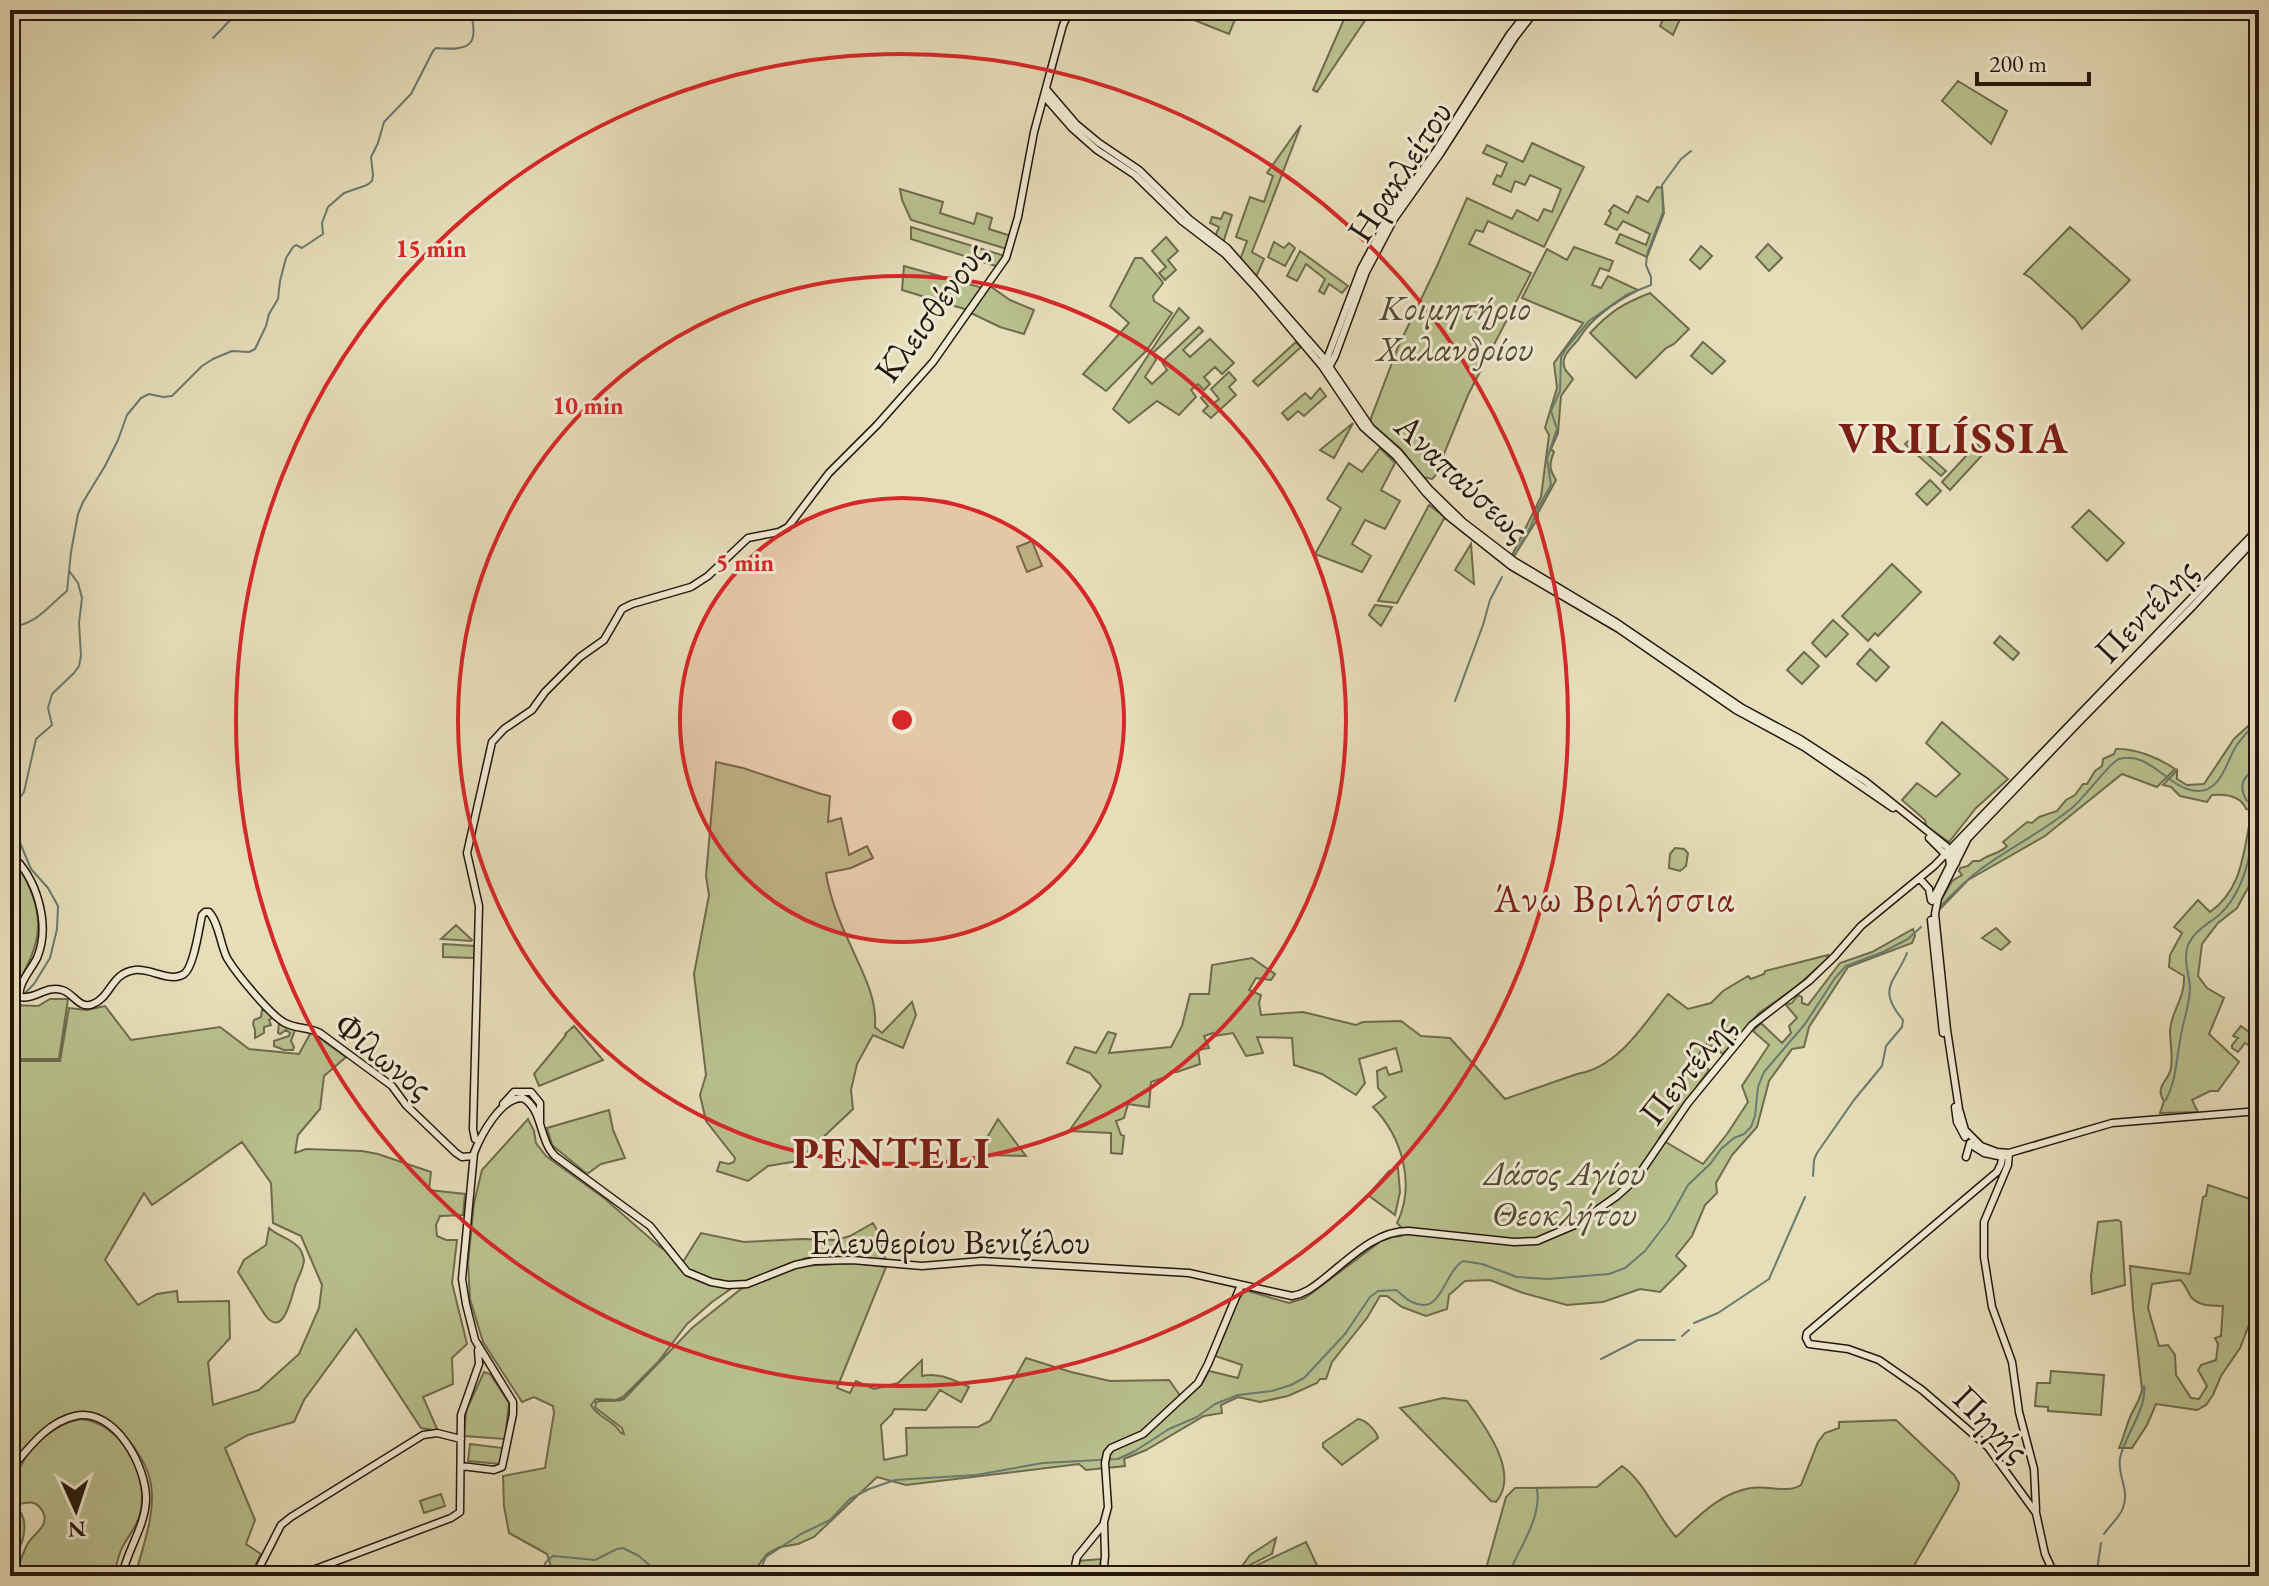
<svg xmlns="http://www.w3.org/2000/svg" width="2269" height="1586" viewBox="0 0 2269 1586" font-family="'EB Garamond',serif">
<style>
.green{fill:#b8c08d;stroke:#6e6b4e;stroke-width:2;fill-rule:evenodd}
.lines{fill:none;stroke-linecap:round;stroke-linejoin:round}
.stream{stroke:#697a6f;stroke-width:2}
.secondary-casing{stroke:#25160e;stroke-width:9}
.secondary{stroke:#efe9d2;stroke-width:6}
.ring{fill:none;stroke:#d62828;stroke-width:4}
.labels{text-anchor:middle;stroke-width:6;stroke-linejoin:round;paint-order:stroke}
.street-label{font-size:36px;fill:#25160e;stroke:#efe9d2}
.park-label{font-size:36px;font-style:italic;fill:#514934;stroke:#efe9d2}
.neighbourhood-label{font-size:38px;letter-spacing:2px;fill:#7a1f14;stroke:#efe9d2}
.district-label{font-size:44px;font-weight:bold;letter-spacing:2px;fill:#7a1f14;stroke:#efe9d2}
.centre{fill:#d62828;stroke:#efe9d2;stroke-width:4}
.ring-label{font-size:24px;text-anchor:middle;font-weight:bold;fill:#d62828;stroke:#efe9d2;stroke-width:6;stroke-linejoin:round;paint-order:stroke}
</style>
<rect width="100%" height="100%" fill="#e6ddb9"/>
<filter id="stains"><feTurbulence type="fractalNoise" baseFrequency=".0025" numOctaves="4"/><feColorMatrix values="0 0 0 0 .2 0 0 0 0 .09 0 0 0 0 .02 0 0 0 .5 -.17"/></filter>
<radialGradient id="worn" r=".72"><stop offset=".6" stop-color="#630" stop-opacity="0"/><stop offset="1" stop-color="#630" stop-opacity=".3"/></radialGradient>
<!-- green -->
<path class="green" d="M1160,10h79l-10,24 -35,-14z
M1348,10h24l-55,82 -4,-2z
M1667,10h17l-11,25 -13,-9z
M1958,81l49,30 -16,33 -49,-43z
M1301,125l-49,127 12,7 -8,18 -16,-17 7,-19 -11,-4 14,-40 14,5 9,-26 -6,-3z
M1532,143l52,24 -40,80 -56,-26 -5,11 -7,-2 -7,14 62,29 -63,122 -33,81 -3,3 -9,-2 -22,-28 -30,-26v-5l27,-71 39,-81 30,-68 45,21 5,-9 21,11 6,-12 8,3 9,-23 -31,-14 -5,10 -10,-4 -4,11 -18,-8 4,-9 4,2 6,-14 -24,-10 4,-8 36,17z
M1657,187l5,1 2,25 -17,44 -31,-14 4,-9 26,11 4,-11 -27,-13 -6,9 -12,-6 6,-11 -2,-2 5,-6 14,8 9,-17 11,6z
M900,189l43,13 -3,11 34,11 3,-11 15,5 -3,11 22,7 -4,13 -96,-29 -9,-20z
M1224,212l8,3 -9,28 -8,-6 4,-10 -9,-4 2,-6 9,2z
M911,227l94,29 -6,11 -88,-28z
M2070,227l60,53 -48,49 -7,-10 -44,-41 -7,-4z
M1166,237l12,14 -10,9 8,10 -11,10 -6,-7 7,-6 -14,-16z
M1274,242l10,6 5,-5 6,5 -10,18 -17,-9z
M1768,244l14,14 -13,13 -13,-14z
M1701,246l11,10 -12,13 -10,-9z
M1574,247l39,14 -4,10 -9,-3 -8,17 9,3 7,-12 30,14c-21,11 -45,26 -58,47 -6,10 -21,18 -15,32 2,4 6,7 8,10l-12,17 -3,37 -7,16 3,3c-5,12 -5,17 2,28l-18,33v5l-25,40 -2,-1 30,-60 8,-62 -4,-7 12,-40 -3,-25 29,-40 -61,-25 25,-49 20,11z
M1300,251l48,35 -6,7 -13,-9 -5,10 -5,-3 6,-12 -19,-15 -9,17 -10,-5z
M1135,258h7l20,23 1,2 -10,13 1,5 18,12 -25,37 -41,41 -23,-17 46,-51 -19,-17z
M904,266l79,22 -15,22 -66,-20z
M990,286l20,14 24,10 -10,24 -24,-7 -29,-14z
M1650,293l39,36 -15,15 -8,4 -30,30 -46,-45c21,-22 32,-29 60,-40z
M1179,308l10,10 -36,35 3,7 -11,17 7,7 15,-14 -5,-8 37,-35 4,4 -20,19 7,7 20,-18 24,24 -12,11 -7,-7 -11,10 6,7 -6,6 -6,-6 -7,6 5,7 -17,18 -22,-14 -28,22 -16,-14z
M1296,342l5,5 -43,39 -5,-5z
M1703,342l22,19 -13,13 -21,-18z
M1229,372l7,8 -7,7 7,8 -25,23 -8,-7 5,-5 -7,-8 4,-4 9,9 5,-4 -8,-10z
M1320,388l6,8 -22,20 -6,-5 -10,9 -6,-7 23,-20 6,6z
M1353,423l-19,35 -14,-8z
M1910,439l36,32 -5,5 -36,-32z
M1977,444l8,8 -35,38 -8,-8z
M1380,448l15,15 -14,27 19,11 -15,28 -20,-9 -13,24 19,12 -9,16 -47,-18 26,-46 -14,-9 22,-36 13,9z
M1930,480l11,11 -14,14 -11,-11z
M1429,505l16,12 -48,86 -19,-2z
M2089,510l35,33 -17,18 -35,-34z
M1032,541l10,25 -15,6 -10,-25z
M1471,544l3,40 -19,-14z
M1892,564l29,28 -43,44 -3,-3 -7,8 -26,-25z
M1375,605l17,2 -11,19 -12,-11z
M1833,620l15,14 -22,23 -14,-14z
M2000,636l19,17 -6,7 -19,-17z
M1870,649l19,18 -13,14 -19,-17z
M1804,652l15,14 -17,18 -15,-14z
M2259,716v82l-9,12 -4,-1c-5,-13 -21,-15 -34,-14l-5,7 -27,-6 -9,-9 -8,-2 14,-15v9l10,6 17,-1 30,-45z
M1942,722l66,57 -32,29 -27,34 -23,-16 -1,-6 -23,-20 15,-17 19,14 24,-23 -34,-31z
M2116,749c19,-1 43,9 59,20l-18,18 -35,-13 -77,62 -77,44 -27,28 -2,-4 13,-23 10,-6 -3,-4 1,-3 8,-2 5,-5h7c8,-7 20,-7 27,-15l-4,-4 24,-20 5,1 7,-6 18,-6 9,-11 9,-5 8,-11h4l8,-13 7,-5 1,-7 11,-5z
M716,762l27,6 78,26 9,2 -2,26 13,-4 8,37 18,-9 6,12 -22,10 -25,5c4,26 13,48 24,71 12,28 27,52 25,83l7,6 30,-31 4,13 -13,33 -30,-13 -16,29 -6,26 2,19 -55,52 -30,5 -20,15 -31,-10 3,-9 9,2 5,-2 1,-4 -29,-37 -6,-26 6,-20 -12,-101 15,-79 -3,-19z
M2259,813v16l-5,8 -2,16 1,13 4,5 -20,37 -19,15 -16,21 -4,32 9,12 17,10 -15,36 30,28 -21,29h-8l-18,9 6,12 -38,1 4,-12c-10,-15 5,-20 7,-33 2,-12 -1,-26 -1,-38 2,-21 15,-31 14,-54l-15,-9 1,-12 12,-22 -8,-6 24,-27 12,12c31,-22 33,-56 40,-91l3,1 1,-6z
M1675,848l9,1 4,4 -2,13 -6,5 -11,-3 1,-14z
M10,858c10,9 16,20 20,31 20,46 -1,71 -20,111z
M456,925l16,15 -1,1 -30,-2z
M1996,928l14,14 -9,8 -19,-12z
M1913,929l2,7 -3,7 -64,24 -39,60 -5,20 -12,2 -23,32 -12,46 -25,28 -16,28 1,10 -12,12 -13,31 -16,20 10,10 -26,26 -20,-3 -37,13 -36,3 -44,-12 -33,-13 -25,1 -16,14 -2,14 -21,7 -24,-9 -15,-11h-7l-13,22 -35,44 -6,17h-6l-3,4 -29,13 -28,6 -22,-5 -17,8 1,8 -18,3 -58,34 -22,9 1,7 -39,4 -7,-6 -173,21 -29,-8 -63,60 -16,7 -18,3 -13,7 -17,22h-196l-7,-22 -38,-21 -5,-27 -1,-30 42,-8 9,-55 -1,-7 -19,-9 -12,5 -39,-60 -13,-43 -2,-36 6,-60 8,-33 46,-51 6,12 2,12 10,13 58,42 56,49 5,3 5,-5 13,17 18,-29 43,9 58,-3 34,1 14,-4 23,-13 4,7 9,31 -30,-4 -50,1 -68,26 -26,18 -25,22 -29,38 -35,35 -7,3 -20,-1 -5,6c7,13 24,16 30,28l3,1 -2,-6 -25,-19 -2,-2 1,-5c10,-3 19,1 28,-3l68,-71 49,-39 60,-23 54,-3 31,4 -49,121 13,5 6,-12 18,8 24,-6 24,-23v16c17,-4 31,4 47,11l-8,15 -21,-12 -14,20 -32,-1 -2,5 -11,11 3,35 23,-5 -1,-27 72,-1 12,-6 36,-63 45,14 39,9 59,-1 15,21 18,-17 7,-13 29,7 4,-13 -27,-9 23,-56 6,-8 4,-1 41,12 16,-5 76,-57 11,-4 9,-1 1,-8 -5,-5c19,-39 5,-86 -24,-116l13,-10 -8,-9 -1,-17 9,-4 3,8 13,-4 -6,-23 -37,11 6,24 -9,12 -34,-21 -28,-9 -2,-27 -35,-1 6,16 -17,3 -13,-23 -18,3 -2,-3 -9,3 5,12 -11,2 2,14 -23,8h-5l-3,4 -18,6 -2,25 -21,-3 -4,14 -8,3 5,14 3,1 -2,18 -11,-1v-20l-42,-2 32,-45 -11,-13 -23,-10 8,-16 21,6 12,-21 8,2 -7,19 62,-6 11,-21 8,-32h19l3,-29 40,-7 23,16 -4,6 -15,-2 -7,12 12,5 -2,8 2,12 42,-3 53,13 7,-3 38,-1 20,15 29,2 55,61 72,-25c41,-6 67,-50 91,-80l20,15 23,-6 12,-12 25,-15 3,3 13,-5 1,-3 63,-16 -1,4 -32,29 -36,25 -36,41 -16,-11 -12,16 14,11 -50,68 44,26 24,-30 21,-32 -6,-16 27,-41 -16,-14 8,-8 21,20 9,-10 -2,-7 8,-8 -11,-13 6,-2 6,-8 4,2v6l6,2 32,-42 32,-11z
M443,944l32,2 -1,12 -31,-1z
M50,999h18l-9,60h-49v-46l3,-2v-6l25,1z
M105,1006l26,34 89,-13 29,22 50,5 12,-22 35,25 -22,19 -4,33 -22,26 -3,18 11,-4 56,2 16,3 53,18 -2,18 36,4 -2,21 -23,1 -4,9 1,11 9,4h11l-5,43 15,61 -15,14 1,26 -30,13 15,34 -17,-3 -65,-99 -52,71 -10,22 -46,13 -23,13 30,72 -9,24 15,10 -11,22 -16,-5 -3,5h-96c7,-27 21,-63 16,-91 -2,-17 -15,-37 -26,-49 -43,-48 -84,-7 -115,30v-405h50l9,-53 18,2zM242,1142l29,41 2,40 28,13 21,49 -3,23 -20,46 -40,36 -46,15 -5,-43 22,-24 -1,-37 -51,1 -1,-11 -20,3 -19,11 -33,-45 39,-67 8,12z
M262,1010l6,1 6,6 -5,3 2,5 -7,2v6l-9,5v-8l-2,-6 1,-4 7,-3z
M279,1023l16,7 -4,11 3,6 -1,3h-9l-10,-4v-5l15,-5 1,-3 -4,-3 -6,4 -2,-1z
M574,1026l29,34 -64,26 -5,-12 32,-39 -1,-1z
M2241,1026l8,6 1,5 9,3v4l-9,2 -5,-3 -7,9 -6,-4v-3l6,-7 -5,-2z
M609,1110l4,20 12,28 -24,6 -14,10 -35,-29 -5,-17z
M998,1119l28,37 -42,-1 4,-19z
M1398,1168l2,24 -5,23 -27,-20 21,-24z
M2208,1185l51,17v97l-19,49 -19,28 -8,19 -7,10 -9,5 -41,-6 -9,21 -15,23h-13c5,-11 7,-22 12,-33 4,-9 9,-15 11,-25l-9,-82 -3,-42 60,8 13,-77 3,-1zM2180,1280c6,5 7,11 11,17 9,10 20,8 32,9l-2,30 -6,2 3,6 -2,16 -15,5 -3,5 9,16 -8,13 -8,-1 -15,-23 -1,-20 -7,-10 -9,1 -11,-38 4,-24z
M2118,1220l3,2 4,63 -33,9 -1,-18 7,-54z
M269,1228c8,8 24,11 31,21 2,3 4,10 4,12 -1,8 -6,17 -9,25 -4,13 -12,53 -30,29l-27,-43 6,-12 22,-15z
M2051,1371l53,4 -3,40 -53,-4v-4l-13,-1 2,-23h13z
M484,1372l6,2 19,29 -4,36 -41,-3 2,-25z
M1443,1398l24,3c17,24 54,72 29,101l-5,-1 -91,-93z
M81,1419c41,4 69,57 59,95 -3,12 -11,21 -17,32 -5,9 -7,20 -9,30h-99c4,-10 7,-21 12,-31 6,-12 23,-18 16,-33 -2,-4 -5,-7 -9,-9 -7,-2 -13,2 -19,1 0,-9 -1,-19 1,-26 8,-28 37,-54 65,-59z
M1358,1419c8,1 18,11 20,19l-36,27 -19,-18v-4z
M1896,1420l58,55 5,8 -1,7 -50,86h-424l22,-79 9,-9 82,-1 25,-21c24,17 34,49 54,71 22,-20 43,-44 75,-49 17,-3 35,6 50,-3l17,-43 7,-9 14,-5v-6z
M470,1444l33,4 -3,16 -32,-3z
M441,1494l4,12 -21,7 -4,-12z
M10,1511l11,2c10,18 -4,40 -11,57z
M1276,1538l-4,16 -26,13v9h-11l15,-21z
M1306,1542l16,34h-63l-4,-10z
M1101,1559l-2,17h-24l2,-15z"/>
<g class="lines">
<!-- stream -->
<path class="stream" d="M213,38l27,-28
M1514,556l17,-30 6,-16 14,-25 -4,-26 10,-30 -6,-18 9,-20 1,-34 6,-10 22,-26 37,-26 25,-10v-8l-5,-12 1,-11 16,-42 -1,-27 19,-26 10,-8
M10,628c29,-6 35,-19 57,-37l4,-39 7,-38 5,-12 22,-36 13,-26 9,-25 14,-17 8,-4 14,3 9,-1 30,-30 11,-7 19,-8 17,1 6,-3 11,-23 3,-12 9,-15 2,-18 6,-23 7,-11 3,-2 6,3 21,-14 -1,-11 6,-16 16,-14 23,-8 5,-4 1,-6 -2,-18 7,-14 6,-21 27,-28 22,-43 3,-3c34,3 44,-2 34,-38
M1455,701l28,-76 7,-25 12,-23
M2247,801c-10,-16 -3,-26 12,-34
M1940,907c13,-14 26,-27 41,-38 30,-22 63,-38 92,-62 12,-10 37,-45 46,-48 31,-9 50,31 78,32 23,1 29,-27 38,-43 6,-11 16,-19 24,-28
M24,994l10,-10 16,-26 7,-29 1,-23 -10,-18 -17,-19 -15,-36v-30l8,-11 12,-53 16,-14 -4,-17 4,-14 22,-21 5,-7 2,-10 -2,-33 3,-25 -4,-15 -8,-11
M10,1000l5,-3
M2166,1100c10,-19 10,-38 14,-59 2,-17 10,-36 10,-54 -1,-13 -7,-29 -2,-42 6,-14 20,-21 31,-30 26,-24 32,-62 36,-95
M1813,1176l1,-16 3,-7 37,-53 28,-34 4,-20 16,-19 1,-7c-27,-32 -8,-37 4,-67
M1694,1323l24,-10 51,-34 36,-82
M1682,1336l7,-6
M1601,1359l37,-19h37
M2104,1534c5,-8 16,-17 19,-26 7,-19 -6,-32 -3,-50 5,-23 27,-49 24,-72
M539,1576l7,-14 7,-6 42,4 22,-11 6,-1 16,8 16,14 25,6
M754,1576l6,-6 6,-13 35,-23 29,-14 20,-21 19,-10 26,-9 81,-5 67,-12 75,-4 17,-8 34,-22 28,-12 18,-13 23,-9 34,-4 19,-6 13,-7 41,-44 25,-37 8,-6 18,-1c6,4 9,9 16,12 30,15 31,-29 51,-41l19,3 35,13 31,2 61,-5 16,-6 20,-17 23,-30 20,-36 23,-22 10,-14 13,-11 10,-4 7,-7 4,-11 3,-29 6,-15 41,-48 30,-46 11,-12 37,-14 25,-13 13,-12
M1508,1576c10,-27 34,-57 29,-87
M2091,1576l6,-6 4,-27"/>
<defs>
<path id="secondary" d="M1046,89l30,35 23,19 40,27 50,49 38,29 95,108 49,72 27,24 31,37 34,33 51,39 100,60 128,87 58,31 65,42 81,65 8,10 2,7
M1044,96l28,32 25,22 38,25 47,46 43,33 34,37 63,75 41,61 33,29 30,37 22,23 63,50 108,63 117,81 68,37 89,61
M1325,364l36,-95 29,-54 46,-64 74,-117 19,-24
M1328,369l7,-13 31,-84 28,-53 46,-65 75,-117 21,-27
M1929,838l20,20
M1968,838l-30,60 -3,16 12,116 12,79 6,21 16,16 16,6 12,1 103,-30 147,-12
M10,854c27,23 41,71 27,104 -6,12 -20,27 -17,39 15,3 26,-12 42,-7 12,3 17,20 31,14 18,-7 18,-31 42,-34 15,-2 36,13 49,4 10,-7 15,-46 18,-59l3,-3h4c10,11 11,32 18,46 9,15 43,57 58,65 11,6 24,4 35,10l72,53 14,19 50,48 6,4 11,-1
M1951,856l127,-133 114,-116 67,-72
M1920,879l9,10 2,11
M1932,901l18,-36 -1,-7
M1931,920l12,113
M503,1104l11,-12h17l9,11v20
M1955,1107l2,15 8,15
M479,1141l-4,-2 -2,-10 6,-223 -12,-53 25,-111 12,-13 28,-19 13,-18 35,-35 24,-17 18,-31 10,-5 59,-17 17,-11 40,-38 31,-6 9,-5 41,-54 48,-48 56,-63 73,-104 12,-41 16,-85 29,-107 7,-15
M1973,1146l11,7 19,4
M2003,1153l-2,11 -4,8 -190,161 -1,5 3,6 39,5 31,11 43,30 66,57 48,66 9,41 6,13 7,9
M2009,1153l-1,12 -24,57v35l8,50 20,55 7,50 15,57 2,41
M1966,1157l4,-14
M461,1466l33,4 8,-3 11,-53v-12l-38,-62 -9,-36 -4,-25 12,-126c7,-18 27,-56 49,-55 20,11 16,43 32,58l95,70 37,46 24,10 17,3 19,-1 48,-19 19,-4 38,-1 70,6 60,-5 207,12 103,23c12,-2 20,-8 29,-15 25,-19 54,-51 88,-50l105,11 23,-1 40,-17 40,-28 19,-17 52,-76 64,-78 57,-44 25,-24 27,-31 73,-60 325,-338
M10,1470c18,-21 37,-48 65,-54 40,-9 72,51 71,84 -1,27 -19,50 -24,76
M255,1576l26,-51 10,-8 132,-82 14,-2 24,6
M297,1576l154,-58 9,-6 1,-97 18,-51 -1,-14
M1073,1576l4,-19 26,-32
M1103,1576l2,-20 -1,-34 4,-15 -3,-44 2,-10 4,-5 32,-14 55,-51 10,-19 33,-79"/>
</defs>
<!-- secondary casing -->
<use href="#secondary" class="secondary-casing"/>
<!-- secondary -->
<use href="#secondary" class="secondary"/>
</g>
<!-- distance rings -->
<circle cx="902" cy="720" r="222" fill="#d62828" fill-opacity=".12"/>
<g class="ring">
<circle cx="902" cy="720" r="222"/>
<circle cx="902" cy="720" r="444"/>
<circle cx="902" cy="720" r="666"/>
</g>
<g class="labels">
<!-- street labels -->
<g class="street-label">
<text transform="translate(1399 171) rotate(-57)" y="13">Ηρακλείτου</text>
<text transform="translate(930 311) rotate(-54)" y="13">Κλεισθένους</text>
<text transform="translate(1463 477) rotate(43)" y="13">Αναπαύσεως</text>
<text transform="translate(2145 610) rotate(-46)" y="13">Πεντέλης</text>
<text transform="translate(384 1055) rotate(39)" y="13">Φίλωνος</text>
<text transform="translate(1686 1069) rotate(-52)" y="13">Πεντέλης</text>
<text x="950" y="1254">Ελευθερίου Βενιζέλου</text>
<text transform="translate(1992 1423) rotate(45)" y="13">Πηγής</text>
</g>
<!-- park labels -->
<g class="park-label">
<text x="1455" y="320">Κοιμητήριο<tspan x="1455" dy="41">Χαλανδρίου</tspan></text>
<text x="1564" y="1185">Δάσος Αγίου<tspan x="1564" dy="41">Θεοκλήτου</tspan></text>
</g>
<!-- neighbourhood labels -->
<g class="neighbourhood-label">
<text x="1615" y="911">Άνω Βριλήσσια</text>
</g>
<!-- district labels -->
<g class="district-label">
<text x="1954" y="453">VRILÍSSIA</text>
<text x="892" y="1168">PENTELI</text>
</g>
</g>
<circle cx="902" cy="720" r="12" class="centre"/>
<g class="ring-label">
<text x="431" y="257">15 min</text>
<text x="588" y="414">10 min</text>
<text x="745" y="571">5 min</text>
</g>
<!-- margin -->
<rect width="2269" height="1586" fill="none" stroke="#e6ddb9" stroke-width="40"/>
<rect x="12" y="12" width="2245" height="1562" fill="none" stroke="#25160e" stroke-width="4"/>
<rect x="20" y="20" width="2229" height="1546" fill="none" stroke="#25160e" stroke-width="2"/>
<!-- north arrow -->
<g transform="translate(76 1510) rotate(177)" stroke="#efe9d2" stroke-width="6" paint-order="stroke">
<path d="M0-6L14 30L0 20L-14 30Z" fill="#25160e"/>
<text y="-12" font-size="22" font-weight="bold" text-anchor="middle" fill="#25160e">N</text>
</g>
<!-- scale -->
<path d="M1977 72v12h112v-12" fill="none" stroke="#25160e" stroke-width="4"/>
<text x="1989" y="72" font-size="24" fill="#25160e" stroke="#efe9d2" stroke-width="6" paint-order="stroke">200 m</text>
<rect width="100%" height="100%" filter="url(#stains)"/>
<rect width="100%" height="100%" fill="url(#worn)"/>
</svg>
